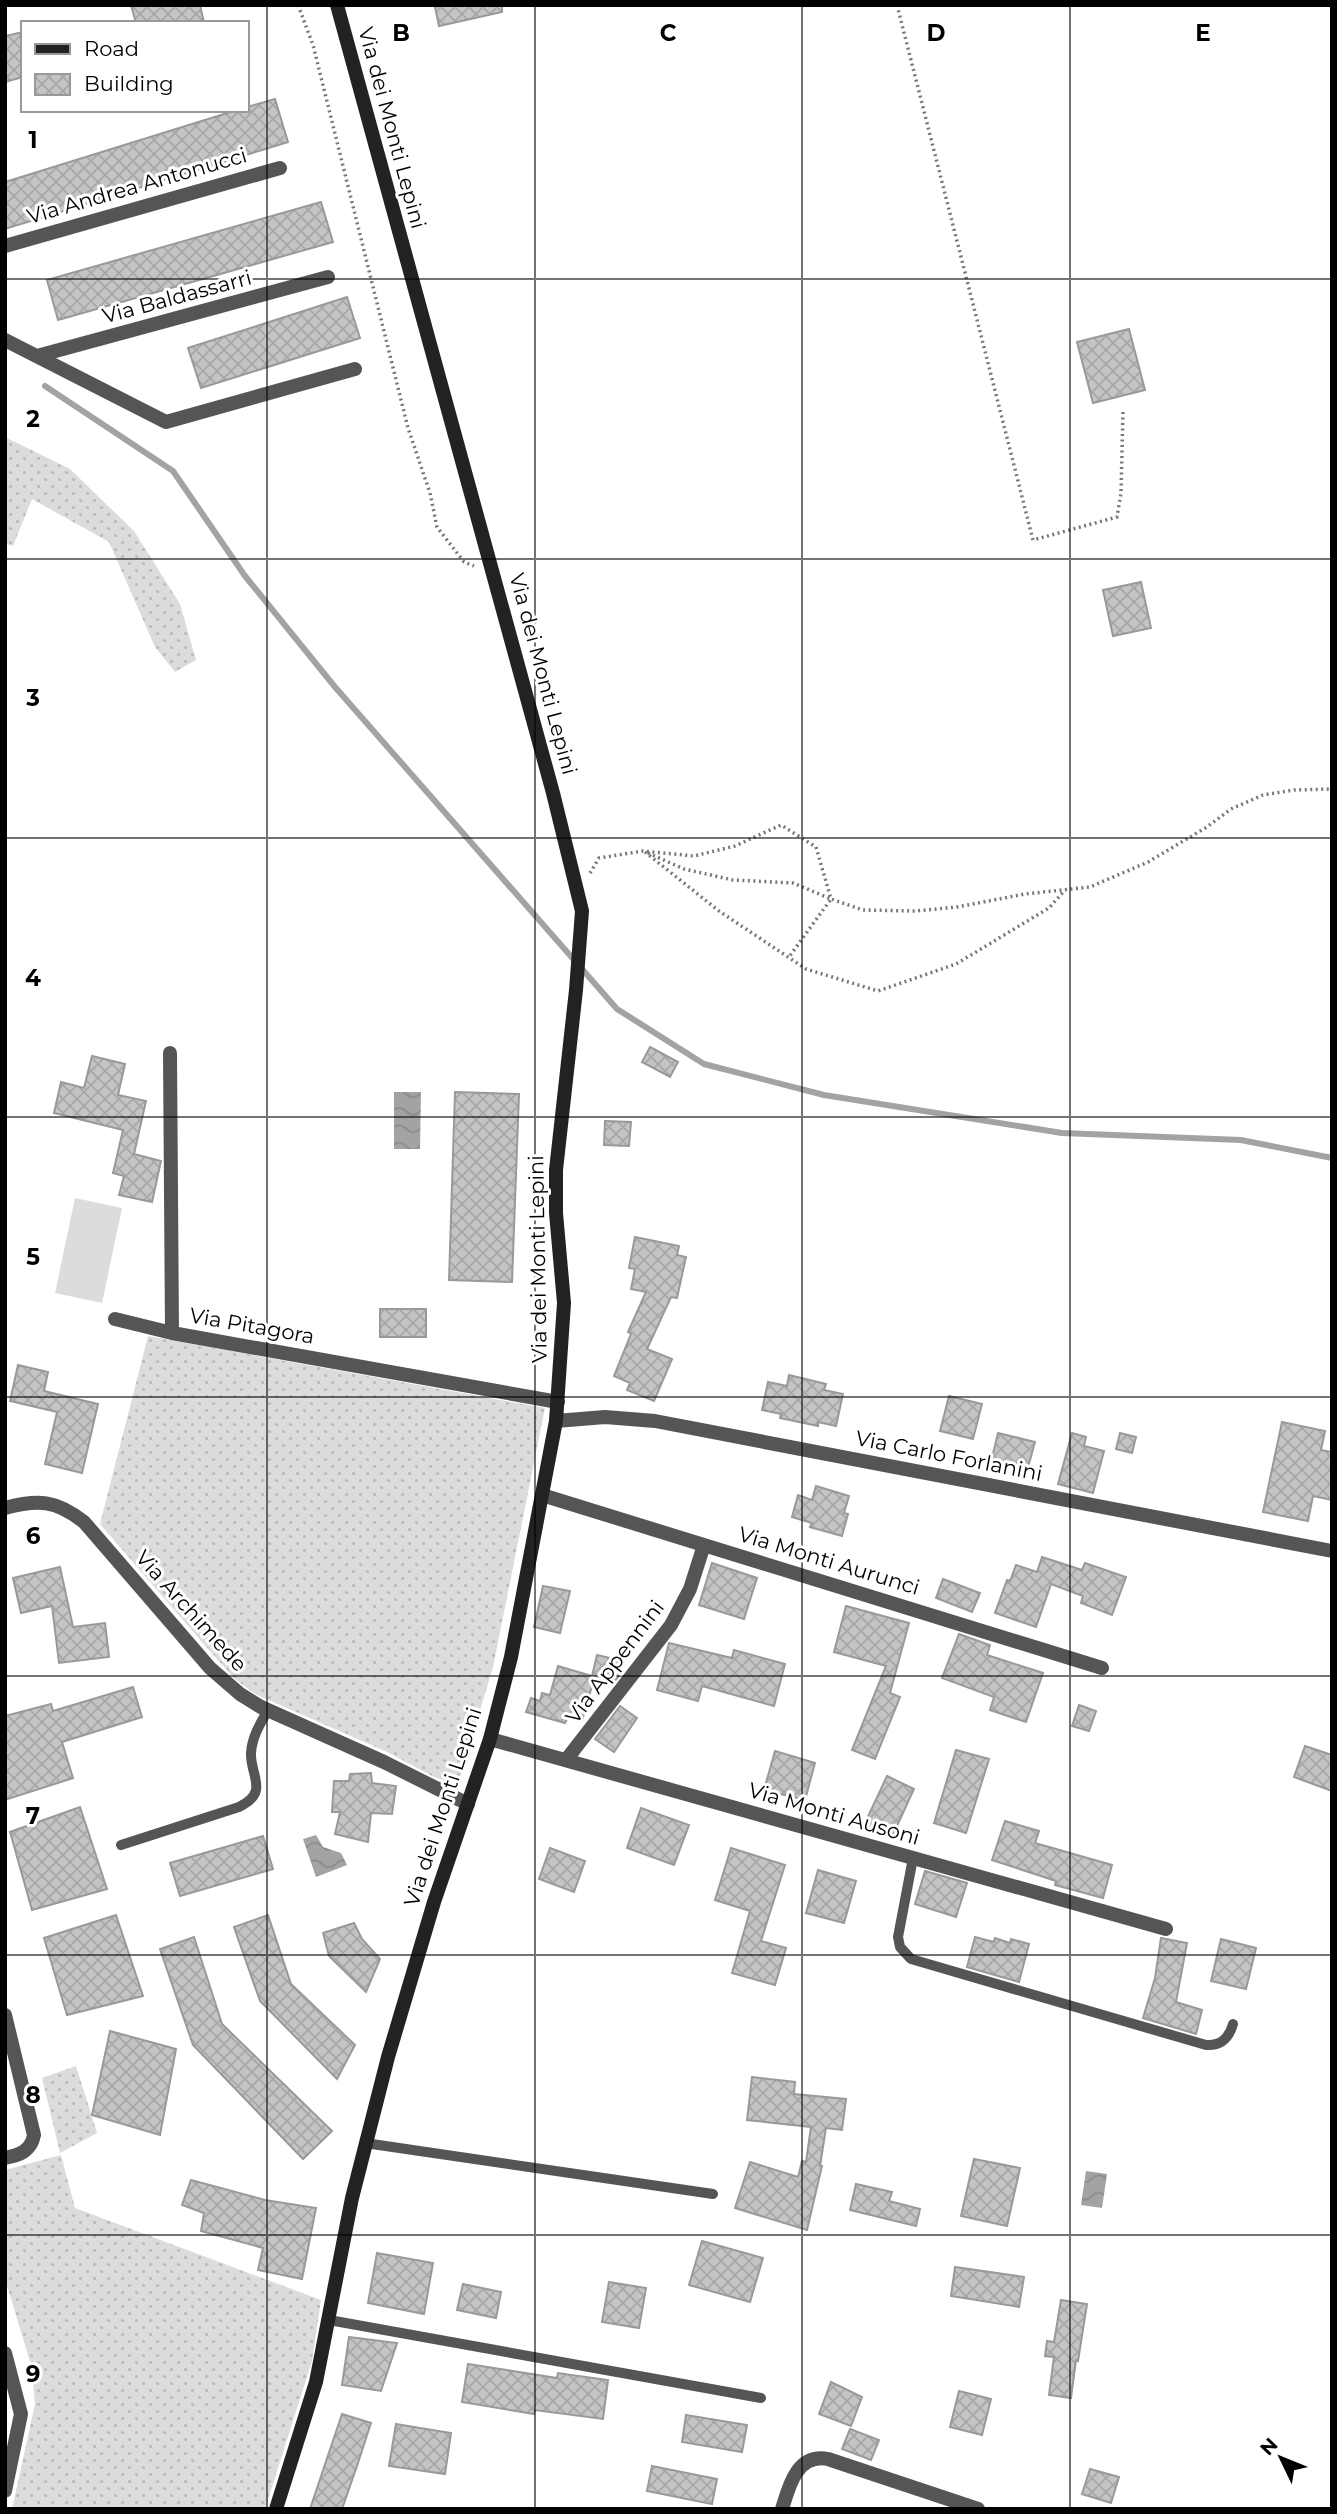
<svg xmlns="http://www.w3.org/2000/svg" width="1337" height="2514" viewBox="0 0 1337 2514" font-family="Montserrat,sans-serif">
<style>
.grass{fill:url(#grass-dots)}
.garden{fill:#dcdcdc}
.water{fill:url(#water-waves)}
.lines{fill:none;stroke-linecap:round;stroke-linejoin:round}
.stream{stroke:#a3a3a3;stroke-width:6}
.building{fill:url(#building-cross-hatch);stroke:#999;stroke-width:2}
.path{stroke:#777;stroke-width:3.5;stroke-dasharray:2 3.5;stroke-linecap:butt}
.lane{stroke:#555;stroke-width:10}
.street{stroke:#555;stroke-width:14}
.secondary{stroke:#222;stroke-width:14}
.grid{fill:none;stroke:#000;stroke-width:2;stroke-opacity:0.55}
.labels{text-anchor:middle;stroke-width:6;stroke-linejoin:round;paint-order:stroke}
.street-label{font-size:21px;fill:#000;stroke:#fff}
.grid-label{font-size:23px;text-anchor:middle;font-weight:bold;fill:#000;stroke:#fff;stroke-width:6;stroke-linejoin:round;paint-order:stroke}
</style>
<defs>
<pattern id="grass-dots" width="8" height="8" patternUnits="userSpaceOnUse" patternTransform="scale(1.75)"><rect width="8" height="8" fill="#dcdcdc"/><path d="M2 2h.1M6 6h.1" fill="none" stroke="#bbb" stroke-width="1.8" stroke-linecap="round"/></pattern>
<pattern id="water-waves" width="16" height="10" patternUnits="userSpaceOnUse" patternTransform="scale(1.75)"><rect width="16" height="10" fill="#a3a3a3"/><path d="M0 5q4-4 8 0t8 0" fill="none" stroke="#8b8b8b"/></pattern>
<pattern id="building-cross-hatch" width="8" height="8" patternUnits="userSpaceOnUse" patternTransform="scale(1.75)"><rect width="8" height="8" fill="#c4c4c4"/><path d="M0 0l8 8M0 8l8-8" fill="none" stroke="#a7a7a7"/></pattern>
</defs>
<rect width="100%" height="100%" fill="#fff"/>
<!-- grass -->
<path class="grass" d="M5,437l65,32 64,62 46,73 16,56 -21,12 -20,-25 -46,-105 -77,-43 -19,47 -8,-2z
M148,1336l397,72 -52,259 -35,117 -24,-7 -47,-25 -132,-58 -20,-15 -27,-30 -108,-125z
M76,2066l21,67 -37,20 -18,-75z
M61,2155l14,53 246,92 -9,61 -47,148h-253l23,-105 -3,-36 -27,-89v-109z"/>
<!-- garden -->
<path class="garden" d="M75,1198l47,10 -20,95 -47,-10z"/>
<!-- water -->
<path class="water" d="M394,1092h27l-1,57h-26z
M316,1835l7,12 18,6 6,12 -31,12 -13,-38z
M1086,2171l21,3 -5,34 -21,-3z"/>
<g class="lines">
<!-- stream -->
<path class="stream" d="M45,386l128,85 72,105 90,111 282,322 87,55 120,31 238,38 179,7 91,18"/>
</g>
<!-- building -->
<path class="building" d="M131,5h69l4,18h-68z
M444,5h58v7l-63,14 -4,-19z
M23,32v45l-18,5v-46z
M275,99l13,43 -283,87v-47l232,-72h10v-3z
M321,202l12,40 -275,78 -11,-40z
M347,297l13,41 -159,50 -13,-40z
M1129,329l16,61 -52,13 -16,-61z
M1141,582l10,46 -38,8 -10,-46z
M650,1047l28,15 -8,15 -28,-15z
M92,1056l33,8 -7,31 28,6 -12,53 27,7 -9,41 -33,-7 5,-19 -11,-3 10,-43 -69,-17 7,-31 23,6z
M455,1092l64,2 -7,188 -63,-2z
M605,1121l26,1 -2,24 -25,-1z
M635,1237l44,9 -2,9 9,2 -9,41 -6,-1 -24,52 25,10 -18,42 -27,-11 3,-7 -16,-7 17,-42 -3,-2 18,-40 -15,-3 4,-20 -6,-1z
M380,1309h46v28h-46z
M18,1365l30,7 -4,19 54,13 -16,69 -37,-9 12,-52 -47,-11z
M789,1375l37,9 -2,6 19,4 -7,32 -18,-4v4l-38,-8 1,-4 -19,-4 6,-28 19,4z
M949,1396l33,8 -9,35 -33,-8z
M1282,1422l43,9 -4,19 11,2v48l-19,-4 -5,25 -45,-9z
M998,1433l37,9 -8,29 -36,-9z
M1072,1433l14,4 -2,9 20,5 -11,42 -35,-9z
M1120,1433l16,4 -4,16 -16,-4z
M816,1486l33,10 -5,17 4,1 -6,22 -32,-9 2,-4 -20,-6 6,-22 14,5z
M1042,1557l40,13 3,-7 41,14 -14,38 -31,-12 2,-7 -32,-12 -15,43 -41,-14 12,-33 3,1 6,-16 21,7z
M712,1563l45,15 -13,41 -45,-14z
M60,1567l13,60 32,-4 4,34 -50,6 -7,-57 -31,7 -8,-35z
M943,1579l37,14 -8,19 -36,-14z
M543,1586l27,5 -10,42 -26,-6z
M846,1606l63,17 -19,70 10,4 -25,62 -23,-9 34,-84 -52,-14z
M959,1634l31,11 -3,10 56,18 -17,49 -36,-12 4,-13 -52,-19z
M669,1643l63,15 2,-8 51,14 -11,42 -72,-20 -4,15 -41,-11z
M597,1655l26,6 -4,15 -6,7 -19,-4 -12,42 -14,-4 -3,6 -39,-11 5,-14 9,3 2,-8 8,2 8,-29 34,10z
M133,1687l9,30 -80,25 11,36 -68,22v-84l46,-12 2,7z
M1079,1705l17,6 -7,20 -17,-5z
M620,1706l17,12 -23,34 -19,-13z
M1305,1746l27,9v36l-38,-14z
M956,1750l33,9 -23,74 -32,-10z
M775,1751l40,12 -10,37 -41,-10z
M371,1773l1,10 24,3 -4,28 -21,-1 -3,29 -33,-8 5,-22h-8l2,-31h15l1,-7z
M887,1776l27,13 -22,48 -28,-12z
M80,1807l27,82 -75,21 -22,-78z
M641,1808l48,17 -15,40 -47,-17z
M1005,1821l34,10 -4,12 77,22 -9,33 -48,-13 1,-4 -64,-21z
M263,1836l10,33 -93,27 -10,-33z
M550,1848l35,13 -11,31 -35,-13z
M731,1848l54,17 -24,76 25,7 -11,37 -43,-12 18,-62 -35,-11z
M818,1870l38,11 -12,42 -38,-10z
M925,1871l42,12 -11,34 -41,-13z
M116,1915l27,81 -76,19 -23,-77z
M268,1915l23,69 64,61 -18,34 -77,-78 -26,-74z
M354,1923l8,16 18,20 -14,33 -37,-36 -6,-23z
M194,1937l28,87 110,107 -29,28 -110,-114 -33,-96z
M975,1937l19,5 1,-4 15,5 1,-4 18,5 -10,38 -52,-15z
M1161,1938l26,5 -11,59 26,8 -6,24 -53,-16 12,-40z
M1221,1939l35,9 -10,41 -35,-8z
M110,2031l66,18 -16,86 -68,-20z
M752,2077l43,5 -1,12 52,5 -4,31 -16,-2 -6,38h2l-15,64 -72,-22 15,-46 48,15 4,-16 4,1 5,-35 -64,-7z
M974,2159l46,9 -13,58 -46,-10z
M191,2180l74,20 51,8 -14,71 -44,-9 5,-22 -62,-17 3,-18 -22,-8z
M856,2184l36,8 -3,9 31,8 -4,17 -66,-16z
M702,2241l61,17 -13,44 -61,-17z
M377,2253l56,10 -9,51 -56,-11z
M955,2267l69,10 -5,30 -68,-11z
M609,2282l37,6 -7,40 -37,-6z
M463,2284l38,8 -5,26 -39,-8z
M1061,2300l26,4 -9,57 -2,-1 -5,38 -22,-3 5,-38 -9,-1 2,-15 7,1z
M349,2337l48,6 -16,48 -39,-6z
M468,2364l89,14 1,-5 50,7 -5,39 -68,-9 -1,4 -72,-12z
M831,2382l31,15 -11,29 -32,-12z
M959,2391l32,8 -9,36 -32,-8z
M342,2414l29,9 -14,43 -15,43h-32z
M686,2415l61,10 -5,27 -60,-10z
M396,2424l55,9 -6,41 -56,-8z
M850,2429l29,11 -8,20 -29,-11z
M652,2466l65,13 -5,25 -65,-13z
M1090,2469l29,8 -8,26 -29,-9z"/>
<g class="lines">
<!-- path -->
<path class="path" d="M298,5l15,40 95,383 22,65 7,34 27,35 10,4
M897,5l136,535 84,-23 4,-24 2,-82
M645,852l74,59 87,58 72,22 78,-27 93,-56 16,-18
M648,853l36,16 49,11 60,3 38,16 -42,58
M590,873l9,-15 44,-7 51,5 41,-10 46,-21 35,22 15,52 32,11 52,1 42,-4 68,-13 65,-7 58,-25 59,-35 24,-18 32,-14 31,-5 38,-1"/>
<!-- lane -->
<path class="lane" d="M121,1845l118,-38c31,-15 11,-31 12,-54 1,-16 9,-29 17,-43
M913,1858l-15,79 2,10 11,12 295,86c15,1 23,-7 27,-21
M365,2143l348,51
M329,2320l432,78"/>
<!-- street -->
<path class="street" d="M5,246l275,-78
M5,340l161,82 189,-53
M37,356l291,-79
M170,1053l2,280 386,69
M115,1319l57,14
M556,1421l49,-4 50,4 677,130
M542,1495l560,173
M5,1508c33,-9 51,-8 79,14l126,146 30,26 21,13 123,55 84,42
M490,1739l676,190
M566,1760l105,-135 19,-36 14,-44
M5,2015l29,120c-3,16 -14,20 -29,23
M5,2353l16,61 -16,77
M782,2509c7,-23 15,-56 46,-50l150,50"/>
<!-- secondary -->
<path class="secondary" d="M276,2509l40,-127 36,-184 36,-141 46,-155 56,-163 21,-82 45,-236 8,-118 -8,-90v-43l20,-180 6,-79 -29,-118 -216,-788"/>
</g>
<!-- grid -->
<path class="grid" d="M267,5v2504M535,5v2504M802,5v2504M1070,5v2504M5,279h1327M5,559h1327M5,838h1327M5,1117h1327M5,1397h1327M5,1676h1327M5,1955h1327M5,2235h1327"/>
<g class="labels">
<!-- street labels -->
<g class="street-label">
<text transform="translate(392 128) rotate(75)" y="7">Via dei Monti Lepini</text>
<text transform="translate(137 186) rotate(-16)" y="7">Via Andrea Antonucci</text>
<text transform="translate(177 297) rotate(-15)" y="7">Via Baldassarri</text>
<text transform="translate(543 674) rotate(75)" y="7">Via dei Monti Lepini</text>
<text transform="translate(538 1259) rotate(-91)" y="7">Via dei Monti Lepini</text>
<text transform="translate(252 1326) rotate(10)" y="7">Via Pitagora</text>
<text transform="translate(949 1456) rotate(11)" y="7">Via Carlo Forlanini</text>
<text transform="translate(829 1561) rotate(17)" y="7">Via Monti Aurunci</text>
<text transform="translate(191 1611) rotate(48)" y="7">Via Archimede</text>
<text transform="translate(615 1662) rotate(-53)" y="7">Via Appennini</text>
<text transform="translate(443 1807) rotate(-72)" y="7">Via dei Monti Lepini</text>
<text transform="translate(834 1814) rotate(16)" y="7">Via Monti Ausoni</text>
</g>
</g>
<g class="grid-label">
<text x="401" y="41">B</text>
<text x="668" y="41">C</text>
<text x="936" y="41">D</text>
<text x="1203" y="41">E</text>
<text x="33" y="148">1</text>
<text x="33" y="427">2</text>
<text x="33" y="706">3</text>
<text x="33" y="986">4</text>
<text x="33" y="1265">5</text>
<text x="33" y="1544">6</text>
<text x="33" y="1824">7</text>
<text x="33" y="2103">8</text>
<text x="33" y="2382">9</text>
</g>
<!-- border -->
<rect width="1337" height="2514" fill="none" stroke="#000000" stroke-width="14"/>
<!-- legend -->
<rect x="21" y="21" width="228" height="91" fill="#ffffff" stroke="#999999" stroke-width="2"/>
<rect x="35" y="44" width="35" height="10" fill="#222222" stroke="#999999" stroke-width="2"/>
<text x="84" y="56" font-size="21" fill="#000000">Road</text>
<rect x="35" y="74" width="35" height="21" fill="url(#building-cross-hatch)" stroke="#999999" stroke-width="2"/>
<text x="84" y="91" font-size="21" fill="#000000">Building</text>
<!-- north arrow -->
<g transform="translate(1281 2458) rotate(313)" stroke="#ffffff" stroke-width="5" paint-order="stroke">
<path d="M0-5L12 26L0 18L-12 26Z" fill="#000000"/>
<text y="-10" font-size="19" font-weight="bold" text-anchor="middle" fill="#000000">N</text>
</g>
</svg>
